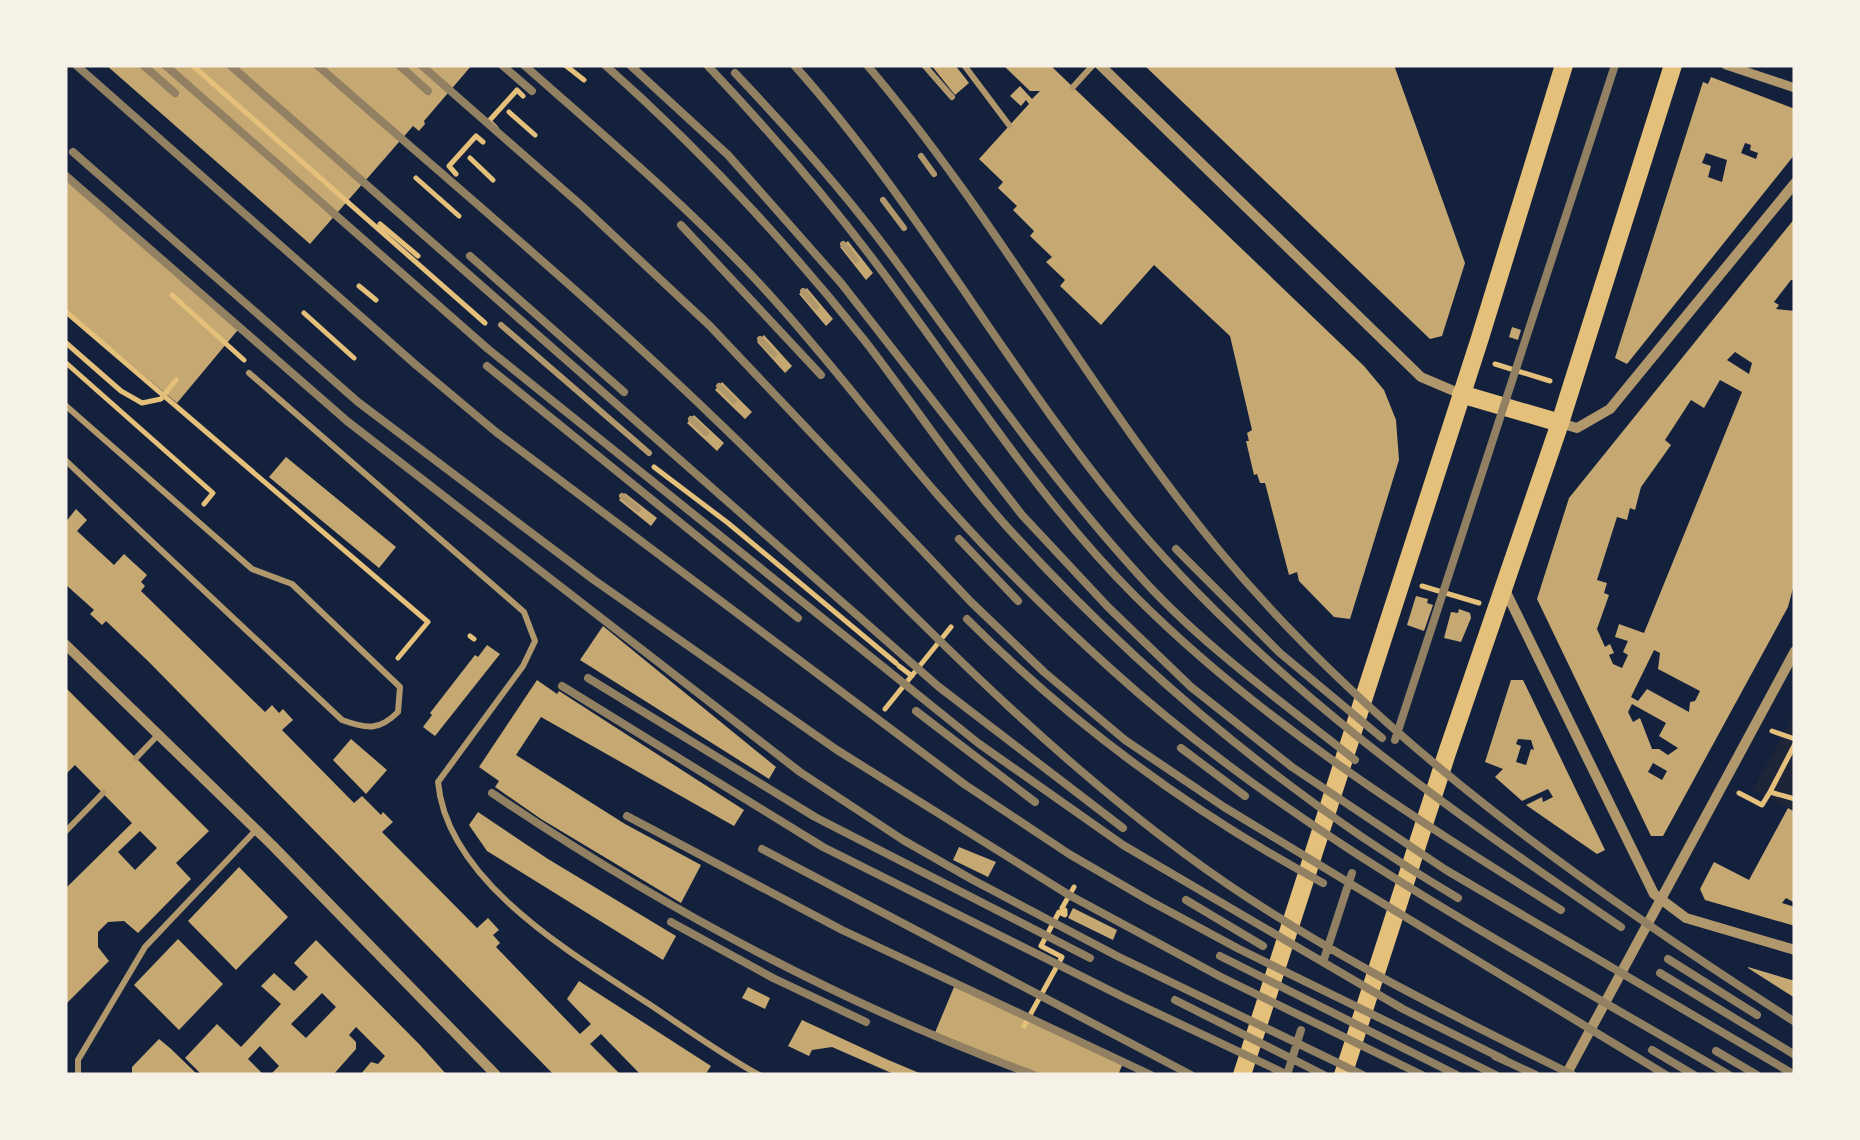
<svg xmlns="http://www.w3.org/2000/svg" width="1860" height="1140" viewBox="0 0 1860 1140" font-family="'Work Sans',sans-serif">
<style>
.green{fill:#1d2539}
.building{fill:#c6a872;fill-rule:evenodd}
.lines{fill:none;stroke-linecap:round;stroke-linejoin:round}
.path{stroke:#e5c07b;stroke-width:5}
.service{stroke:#b1986c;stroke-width:6}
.pedestrian{stroke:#b1986c;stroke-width:9}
.minor{stroke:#b1986c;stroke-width:10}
.primary{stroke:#e5c07b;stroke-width:18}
.rail{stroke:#918062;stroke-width:8}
</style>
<rect width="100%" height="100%" fill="#14213d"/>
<!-- green -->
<path class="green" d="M1795,712v100l-42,-22z"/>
<!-- building -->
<path class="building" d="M106,65h366l-48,56 1,3 -6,7 -6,-5 -103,118z
M931,65h24l14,18 -14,12z
M1003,65h47l314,301 20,24 12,30 3,40 -49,159 -16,-2 -35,-36 -2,-9 -8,3 -24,-92h-5l-3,-9 -3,1 -8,-34h3l-2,-8 5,-3 -22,-94 -76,-71 -53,60 -41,-39 5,-6 -19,-18 6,-5 -22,-21 4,-5 -21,-21 4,-4 -19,-18 5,-6 -24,-23 50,-55 -3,-4 -5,6 -11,-10 10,-10 12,13 8,-8h-10z
M1144,65h250l71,198 -23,73 -12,3z
M1711,77l84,32v45l-168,210 -12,-6 86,-270 2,-6 5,2zM1745,143l6,2 -1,5 8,3 -2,6 -15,-6zM1706,153l21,7 -5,22 -14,-5 3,-11 -9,-3z
M65,178l177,147 -65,78 -112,-94z
M1795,218v62h-4l-17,22 5,3 -3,4 19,2v270l-7,26 -125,229h-12l-114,-237 32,-101zM1735,352l17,11 -3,11 -22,-14zM1720,380l22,12 -98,241 -25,-9 -4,13 13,4 -5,11 5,3 -6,13 -9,-4 -4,-9 5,-2 -4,-9 -5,3 -8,-18 12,-34 -5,-2 3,-10 -10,-3 20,-63 10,3 3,-12 5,2 6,-23 30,-42 -6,-5 26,-40 13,8zM1654,650l6,3 -2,16 42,22 -5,10 -5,1 -1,10 -42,-23 -9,12 -7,-4zM1632,704l34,19 -7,13 19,12 -10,7 -9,-6h-7l-12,-31 -7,4 -5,-10zM1653,763l14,8 -5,9 -14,-8z
M848,241l25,32 -7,7 -26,-33z
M807,288l26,31 -7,7 -27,-32z
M1512,327l9,3 -3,10 -9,-3z
M764,335l28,31 -7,7 -28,-31z
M722,382l30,30 -7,7 -30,-29z
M694,415l30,28 -7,8 -30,-28z
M286,457l110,90 -17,21 -110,-91z
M625,493l32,25 -6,8 -32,-26z
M76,509l11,11 -10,11 37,34 10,-11 23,21 -6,7 4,4 -4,5 124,121 7,-7 7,8 4,-4 10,11 -11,10 72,73 8,-7 19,19 2,-3 10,10 -11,10 95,96 11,-10 11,12 -6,5 7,8 -4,4 84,87 11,-10 -24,-25 12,-18 132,85 -6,9h-64l-40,-41 -11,10 31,31h-67l-405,-413 -43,-41 -4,4 -12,-11 4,-4 -29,-26v-61z
M1416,596l12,3 -1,4 6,2 -9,26 -17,-6z
M1459,609l11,4 1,5 -10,24 -17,-4 7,-26 7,1z
M603,626l173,141 -7,12 -189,-119z
M487,645l13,9 -65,82 -12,-9 9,-12 -2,-2 45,-58 3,2z
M537,680l20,14 2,-3 185,119 -10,16 -193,-109 -25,38 109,69 76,41 -20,38 -140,-84 -46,-32 4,-6 -20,-14z
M1511,680h12l82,170 -8,4 -71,-49 16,-8 1,5 10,-5 -5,-8 -26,12 -27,-24 8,-8 -18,-7zM1518,739l13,1 3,10 -3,-1 -5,16 -10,-3 5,-16 -5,-2z
M67,689l142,142 -33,32 15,16 -53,54 -14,-12 -16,1 -10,10v15l11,14 -44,44v-116l67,-66 -57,-58 -10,10zM140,831l17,17 -22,22 -17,-18z
M351,739l36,31 -21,24 -33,-34z
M1788,808l7,4v91l-9,-5 -4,5 13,4v19l-90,-26 -5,-11 14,-27 35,18z
M478,812l70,47 128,77 -13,24 -176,-109 -18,-26z
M959,847l37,15 -8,15 -35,-17z
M239,867l49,50 -52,53 -48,-49z
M1073,908l44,22 -4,10 -45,-22z
M178,939l45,45 -44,46 -45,-45z
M316,940l104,105 27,30h-87l11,-13 7,2 7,-8 -29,-29 -7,8 7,7v7l-23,26h-63l9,-9 -19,-20 -12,13 16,16h-62l-17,-17 32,-34 24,23 40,-43 -20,-18 13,-13 20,18 14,-14 -14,-14zM322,993l14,14 -30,31 -15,-14z
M1748,967l47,14v17l-47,-30z
M748,987l22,11 -5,11 -23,-11z
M954,987l170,74 -6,14h-90l-94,-40z
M802,1020l84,39 38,16h-28l-64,-28 -20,3 -3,6 -21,-10z
M159,1039l11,9 28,27h-66v-8z"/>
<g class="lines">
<!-- path -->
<path class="path" d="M192,65l293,258
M565,65l19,15
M509,112l26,23
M496,128l-7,-7 28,-31 6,6
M470,158l23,22
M456,174l-7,-8 27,-30 7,6
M416,178l43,38
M380,224l38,32
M359,286l17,14
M172,295l72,65
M65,311l363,311 -30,36
M304,313l50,45
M65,342l56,49 21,12 19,-4 15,-19
M65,362l148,131 -9,11
M1495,364l55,17
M654,467l74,56 168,140
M1422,586l57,17
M470,636l4,3
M899,666l13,10
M885,709l66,-82
M1772,731l23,8
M1770,792l25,-48
M1739,793l23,12 8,-13 25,7
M1024,1026l38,-69 -21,-11 18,-34 6,3v-5l-3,-2 12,-21"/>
<!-- service -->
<path class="service" d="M924,65l28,32
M964,65l45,60
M1073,87l20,-22
M921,156l13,18
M883,200l21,28
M843,244l13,16
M803,291l13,16
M501,325l148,128
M760,339l14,15
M249,373l275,239 11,29 -12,25 -85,116c9,100 135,172 211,222 36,24 72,50 110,71
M719,386l15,15
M65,405l187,164 40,15 108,103 -2,25c-19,19 -31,17 -56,8l-277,-260
M691,419l15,14
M622,496l16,13
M136,758l22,-23
M65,832l38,-39
M78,1075v-15l67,-113 111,-117"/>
<!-- pedestrian -->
<path class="pedestrian" d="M1726,65l69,23"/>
<!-- minor -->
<path class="minor" d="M1100,65l321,312 40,17
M1560,423l17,5 33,-19 185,-226
M1504,588l150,306 32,24 109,32
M65,644l207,201 224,230
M1566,1075l229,-424"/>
<!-- primary -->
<path class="primary" d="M1461,394l99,29
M1242,1075l238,-737 84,-273
M1343,1075l104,-322 113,-330 113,-358"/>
<!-- rail -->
<path class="rail" d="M76,65l340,300 80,67 468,352 105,70 81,47 89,48 257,126
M143,65l32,28
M165,65l323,284 490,394 145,102 280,164 102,51
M230,65l709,622 184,141
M317,65c132,116 269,230 396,352 155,148 298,309 472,437 120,89 254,155 388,221
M399,65l29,26
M421,65l161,141 128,120 261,276 73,70 81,68 99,67 442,268
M502,65l30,26
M524,65c79,70 161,139 233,216 64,68 119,143 180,213 54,62 113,120 174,175 183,166 407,281 618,406
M605,65c95,84 181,177 260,276 48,62 91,129 143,187 133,146 280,269 450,370
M630,65l98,90 113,128 181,232 86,92 83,80 101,80 154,103 349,205
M707,65c71,75 139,155 199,239 73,100 141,204 229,292 126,126 276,220 426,314
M794,65c127,142 216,311 339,457 138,163 312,285 488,405
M867,65c129,152 224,330 351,484 158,191 370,340 577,473
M735,73c57,60 113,123 162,190 78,106 151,212 240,310 63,71 144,128 218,187
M73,152l285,250 236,178 243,170 232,145 152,82 201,98
M65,175l282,246 453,351 103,68 70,40 144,76 246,119
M681,225l140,150
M470,256l154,136
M487,366l311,252
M959,539l59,62
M1176,549l104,104 102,85
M967,619c106,106 224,193 356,264
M588,678l227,139 275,141
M562,686l261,161 300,150 165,78
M916,711l119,91
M1395,740l220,-675
M1181,748l64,48
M492,793c170,115 349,211 542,282
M627,816l215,114 309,145
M762,849l429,226
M1186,900l77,46
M671,922l102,56 93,44
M1220,956l237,119
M1324,959l28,-86
M1668,959l89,56
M1660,973l135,82
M1175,1000l149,75
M1652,1050l42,25
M1716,1051l41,24
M1495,1056l41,19
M1287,1075l14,-45"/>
</g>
<!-- border -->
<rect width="1860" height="1140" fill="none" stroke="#f6f1e7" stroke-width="135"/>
</svg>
